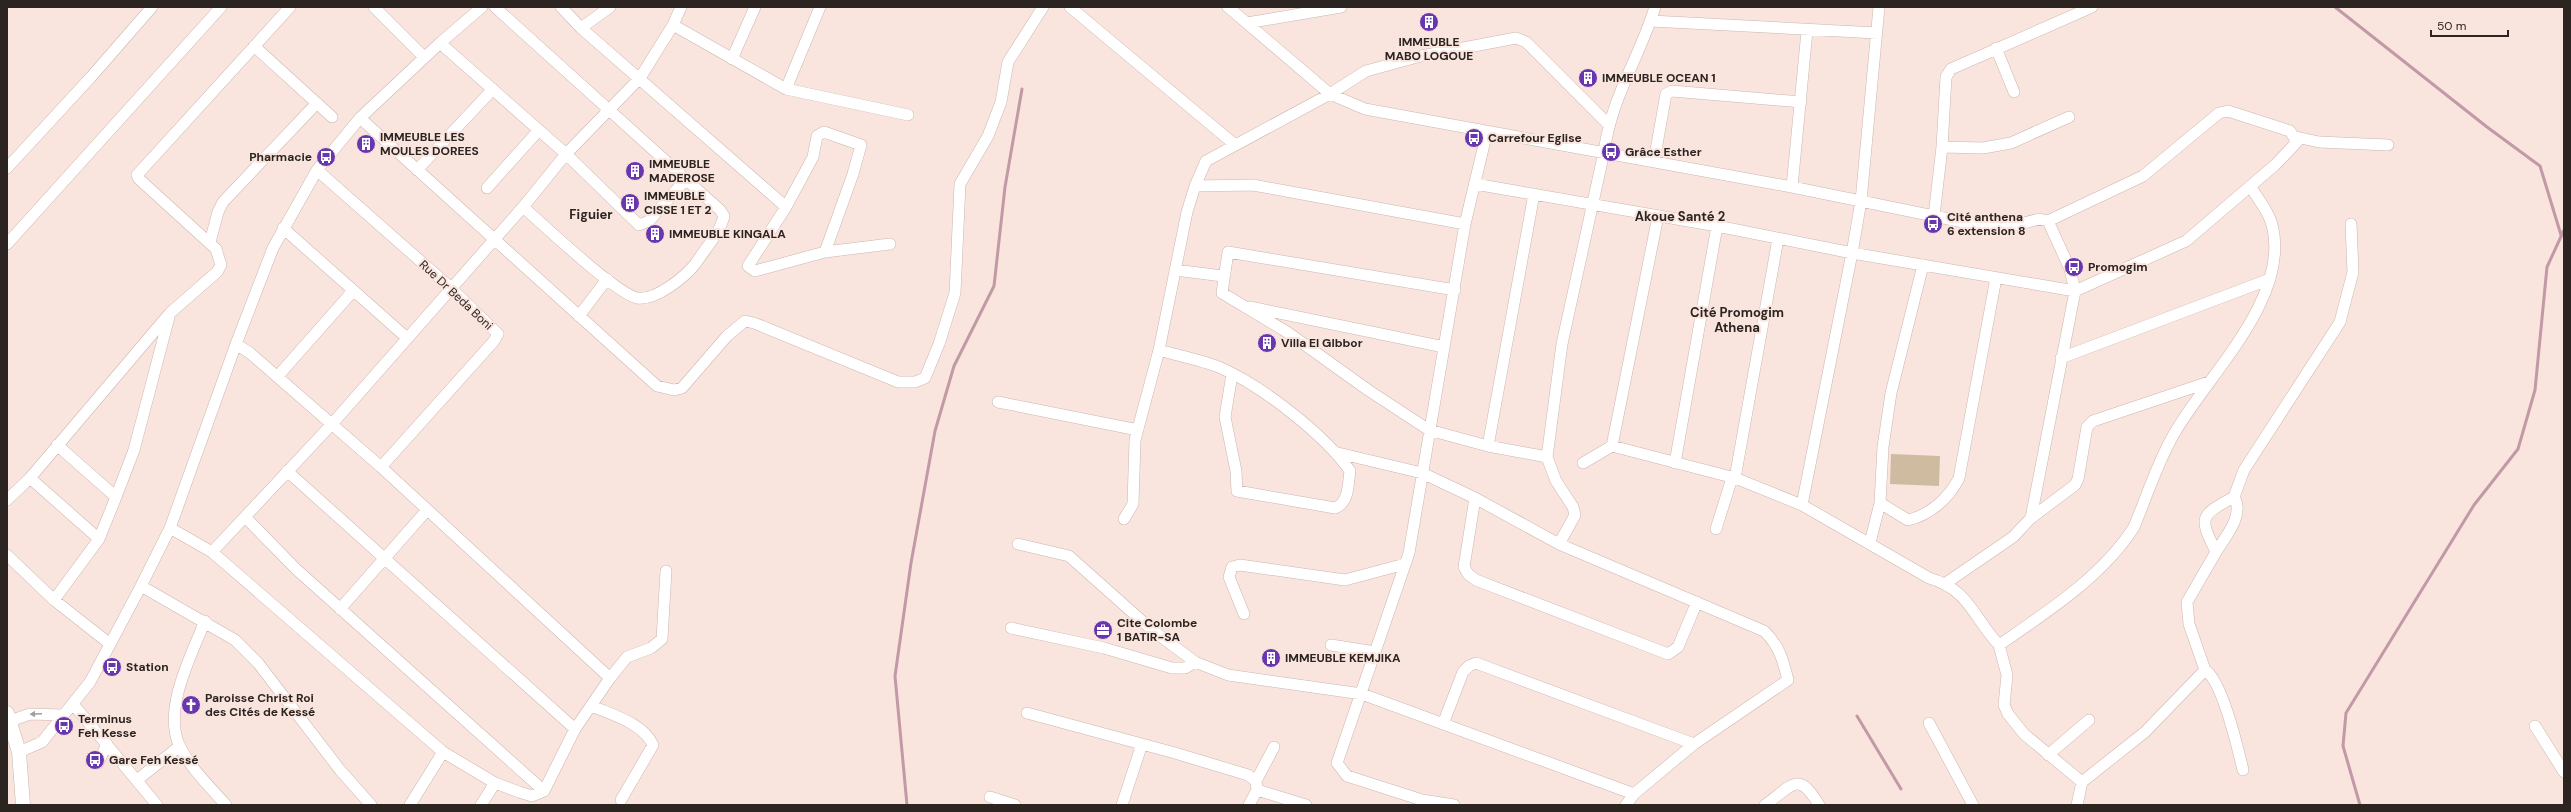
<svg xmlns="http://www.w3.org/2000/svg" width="2571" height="812" viewBox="0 0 2571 812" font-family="'DM Sans',sans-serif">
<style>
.green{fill:#cfbca0}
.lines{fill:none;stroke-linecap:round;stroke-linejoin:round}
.stream{stroke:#c299a6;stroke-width:3}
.minor-casing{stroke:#cab6af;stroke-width:12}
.major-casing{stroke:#cab6af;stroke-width:15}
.minor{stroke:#fff;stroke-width:11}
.major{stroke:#fff;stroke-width:14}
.oneway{fill:#a09c9b}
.labels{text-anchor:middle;stroke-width:4;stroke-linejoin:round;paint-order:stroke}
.poi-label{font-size:12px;font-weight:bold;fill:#2b2421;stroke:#fae5de;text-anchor:start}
.street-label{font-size:12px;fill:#2b2421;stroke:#fae5de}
.neighbourhood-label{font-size:13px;font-weight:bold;fill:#2b2421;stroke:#fae5de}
</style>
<rect width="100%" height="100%" fill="#fae5de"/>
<!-- green -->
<path class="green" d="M1891,454l49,2 -1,30 -49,-2z"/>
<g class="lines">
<!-- stream -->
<path class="stream" d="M2335,7l152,120 53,39 21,69
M1857,716l44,73
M907,805l-12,-129 16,-113 24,-132 19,-65 40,-80 11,-99 17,-98
M2360,805l-17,-59 3,-33 128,-208 44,-56 17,-59 12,-123 17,-37"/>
<defs>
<path id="minor" d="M374,7l50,50
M495,7l225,203 4,6c-4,17 -19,33 -28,47 -10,13 -40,38 -59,35 -22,-5 -93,-73 -114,-91
M561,7l20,21 205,179
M1070,7l164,137
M1228,7l102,87 35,15 427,78 186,38 23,4 38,-10 9,2 95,-45 76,-63 9,-2 62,20 7,11 -22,23 -89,76 -111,50 -223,-38 -135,-27 -242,-42
M1651,21l226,12
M1247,23l94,-16
M673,25l113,64 122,26
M581,28l29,-21
M440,43l126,111 73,71 10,-4 37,-42
M254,46l78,71
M1996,48l18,44
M732,59l23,-52
M786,89l34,-82
M360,118l297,268 17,4 8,-2 45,-52 18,-15 9,2 144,59h17l10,-4 14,-34 16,-51 5,-109 28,-48 13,-34 7,-40 35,-55
M2296,137l23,5 69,3
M1942,147l41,1 28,-5 58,-26
M1654,161l12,-67 6,-3 129,11
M7,168l84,-91 61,-70
M317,170l134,118 47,46 -4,7 -113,126
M417,170l76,-81
M1195,186l58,-1 212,39
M1792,187l15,-156
M487,188l52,-58
M1934,216l8,-69 4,-70 5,-8 141,-62
M283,228l124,110
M210,242l8,-30 5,-10 94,-99
M7,244l214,-237
M825,252l28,-78 8,-29 -37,-13 -7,4 -4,21 -27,50 -38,59 7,5 70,-19 65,-8
M1175,270l48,6
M1455,290l-227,-38 -6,41 65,39 81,58 61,40 59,16 59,11
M1250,307l194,40
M579,316l28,-37
M236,344l14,9 131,114 229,211
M1159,350c20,6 43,10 62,18 41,18 104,67 129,103 -2,13 -1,32 -15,37l-98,-17 -1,-20 -11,-54 7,-43
M2061,358l209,-79
M277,377l76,-86
M998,402l140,28
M57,445l59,52
M1488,446l46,-252
M1612,446l46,-230
M1338,453l84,20 53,25 84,46 205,87c15,14 19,29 24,49l-94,64 -60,50 -8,11
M1583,463l29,-17 123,32 67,27 127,73c40,11 45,41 70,67 48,-33 104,-69 135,-118 13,-31 23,-64 40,-93 33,-58 114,-133 99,-205 -3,-16 -15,-30 -23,-43
M1675,463l42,-237
M287,471l288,258
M30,478l69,61
M1735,478l43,-239
M1475,498l-11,69 4,7 8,6 192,74 10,-7 19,-45
M7,500l23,-22 140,-165 47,-41 4,-7 -5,-16 -77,-70 -2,-4 153,-168
M1880,503l28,17c22,-5 41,-22 51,-42l37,-200
M1802,505l50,-252 9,-52 18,-194
M245,517l51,52 248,222 31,-62 35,-51 17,-21 24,-9 11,-9 4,-68
M2031,518l44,-33 3,-6 9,-52 6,-6 116,-39
M1124,519l9,-15 2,-64 24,-90 28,-138 8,-26 11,-25 124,-67 36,-23 55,-15 95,-18 10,4 82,82
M170,528l42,24 231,200 52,31 24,9 13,4 12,-5
M1716,529l16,-51
M1870,543l10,-40 3,-56 8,-54 32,-128
M1018,544l51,12 82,73 44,33 33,13 134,19 272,100
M1559,544l16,-29 -2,-8 -17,-26 -9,-24 15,-113 42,-192c8,-57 35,-93 51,-145
M212,552l120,-128 191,-217 43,-53 74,-76 33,-53 8,-18
M2216,552c9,-15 29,-37 18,-55
M7,555l47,45 56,44
M1946,583l67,-46 18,-19 44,-227 -5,-22 -22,-48
M141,586l94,54 23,23 82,107 31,35
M54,600l45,-61 17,-42 18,-47 35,-133
M340,609l87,-99
M1244,614l-15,-37 3,-10 8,-2 105,15 60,-16
M205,621c-14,35 -43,89 -25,126 11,22 30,40 46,58
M1011,628l93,20 68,20h13l10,-6
M1331,645l44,7
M1999,645l8,30 -3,30 4,9 16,20 58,48
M2205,670c17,10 33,79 38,100
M73,704l84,101
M592,706c20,9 51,17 61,39l-32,55
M1027,713l148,40 73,22 8,6
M10,721l20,-7 32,1
M1929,723l44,82
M1443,724l20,-52 6,-6 7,-3 218,81
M2535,726l29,46
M19,752l23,-10 48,-60 51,-96 29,-58 66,-184 37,-96 44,-78 43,-52 80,-75 42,-36
M2048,755l41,-35
M98,763l9,-19
M137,780l43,-34
M1257,790l49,15
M990,797l25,8
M410,805l33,-53
M481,805l14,-22
M1122,805l20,-61
M1249,805l8,-15 -1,-9 18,-34
M1454,805l-32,-5 -75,-24 -10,-13 72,-210 56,-329 22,-92
M1765,805c28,-20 33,-35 54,0
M2077,805l5,-23 63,-50 60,-62 -16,-46 -2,-22 29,-50c-17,-35 -17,-36 18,-55l10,-27 96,-148 13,-50 -2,-48"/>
<path id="major" d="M7,713l12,39 4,53"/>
</defs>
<!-- minor casing -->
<use href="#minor" class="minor-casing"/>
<!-- major casing -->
<use href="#major" class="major-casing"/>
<!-- minor -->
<use href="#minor" class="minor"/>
<!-- major -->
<use href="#major" class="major"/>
</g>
<!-- one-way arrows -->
<defs><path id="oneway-solid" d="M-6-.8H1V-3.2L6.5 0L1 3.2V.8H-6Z"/></defs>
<use class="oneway" href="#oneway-solid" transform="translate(36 714) rotate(178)"/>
<!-- icons -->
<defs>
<symbol id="building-disc" viewBox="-11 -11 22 22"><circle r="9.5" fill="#6837ae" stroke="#fae5de"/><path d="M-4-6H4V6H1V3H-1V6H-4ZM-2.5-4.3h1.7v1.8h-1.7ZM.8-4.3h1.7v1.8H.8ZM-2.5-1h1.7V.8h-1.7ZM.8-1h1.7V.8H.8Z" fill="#fff"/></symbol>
<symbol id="bus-disc" viewBox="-11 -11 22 22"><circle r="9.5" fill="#6837ae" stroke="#fae5de"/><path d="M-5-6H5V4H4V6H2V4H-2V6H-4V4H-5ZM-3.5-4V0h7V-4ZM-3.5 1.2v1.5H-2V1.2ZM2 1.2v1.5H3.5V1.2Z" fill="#fff"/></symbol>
<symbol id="office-disc" viewBox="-11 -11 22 22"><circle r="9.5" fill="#6837ae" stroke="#fae5de"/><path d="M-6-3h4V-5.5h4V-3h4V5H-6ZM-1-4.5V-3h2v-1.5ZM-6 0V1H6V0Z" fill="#fff"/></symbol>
<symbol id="church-disc" viewBox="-11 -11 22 22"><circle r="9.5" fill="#6837ae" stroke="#fae5de"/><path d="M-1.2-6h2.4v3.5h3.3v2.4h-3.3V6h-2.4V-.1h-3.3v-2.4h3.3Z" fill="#fff"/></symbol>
</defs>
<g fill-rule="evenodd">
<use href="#building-disc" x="1418" y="11" width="22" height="22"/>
<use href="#building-disc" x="1577" y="67" width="22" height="22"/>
<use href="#bus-disc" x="1463" y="127" width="22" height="22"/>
<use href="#building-disc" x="355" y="133" width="22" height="22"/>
<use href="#bus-disc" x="1600" y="141" width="22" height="22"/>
<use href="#bus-disc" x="315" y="146" width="22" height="22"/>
<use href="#building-disc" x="624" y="160" width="22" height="22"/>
<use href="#building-disc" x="619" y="192" width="22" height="22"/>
<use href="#bus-disc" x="1922" y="213" width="22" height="22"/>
<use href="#building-disc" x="644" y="223" width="22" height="22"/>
<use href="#bus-disc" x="2063" y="256" width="22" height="22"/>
<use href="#building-disc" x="1256" y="332" width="22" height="22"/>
<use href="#office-disc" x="1092" y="619" width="22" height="22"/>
<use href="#building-disc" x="1260" y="647" width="22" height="22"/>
<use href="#bus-disc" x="101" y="656" width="22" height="22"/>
<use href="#church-disc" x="180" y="694" width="22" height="22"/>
<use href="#bus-disc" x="53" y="715" width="22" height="22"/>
<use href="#bus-disc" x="84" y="749" width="22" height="22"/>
</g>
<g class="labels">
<!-- poi labels -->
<g class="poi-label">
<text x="1429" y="46" text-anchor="middle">IMMEUBLE<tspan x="1429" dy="14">MABO LOGOUE</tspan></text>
<text x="1602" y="82">IMMEUBLE OCEAN 1</text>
<text x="380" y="141">IMMEUBLE LES<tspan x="380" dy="14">MOULES DOREES</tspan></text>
<text x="1488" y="142">Carrefour Eglise</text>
<text x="1625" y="156">Grâce Esther</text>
<text x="312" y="161" text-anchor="end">Pharmacie</text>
<text x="649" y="168">IMMEUBLE<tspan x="649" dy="14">MADEROSE</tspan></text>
<text x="644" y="200">IMMEUBLE<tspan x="644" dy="14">CISSE 1 ET 2</tspan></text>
<text x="1947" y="221">Cité anthena<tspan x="1947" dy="14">6 extension 8</tspan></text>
<text x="669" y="238">IMMEUBLE KINGALA</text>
<text x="2088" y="271">Promogim</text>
<text x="1281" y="347">Villa El GIbbor</text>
<text x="1117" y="627">Cite Colombe<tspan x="1117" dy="14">1 BATIR-SA</tspan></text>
<text x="1285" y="662">IMMEUBLE KEMJIKA</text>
<text x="126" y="671">Station</text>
<text x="205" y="702">Paroisse Christ Roi<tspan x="205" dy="14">des Cités de Kessé</tspan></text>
<text x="78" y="723">Terminus<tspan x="78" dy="14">Feh Kesse</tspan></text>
<text x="109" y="764">Gare Feh Kessé</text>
</g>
<!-- street labels -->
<g class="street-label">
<text transform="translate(456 295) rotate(43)" y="4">Rue Dr Beda Boni</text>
</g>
<!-- neighbourhood labels -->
<g class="neighbourhood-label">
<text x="591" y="219">Figuier</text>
<text x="1680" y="221">Akoue Santé 2</text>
<text x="1737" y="317">Cité Promogim<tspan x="1737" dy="15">Athena</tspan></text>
</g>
</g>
<!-- border -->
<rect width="2571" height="812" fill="none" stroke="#2b2421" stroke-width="16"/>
<!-- scale -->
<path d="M2431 30v6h77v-6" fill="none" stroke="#2b2421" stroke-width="2"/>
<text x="2437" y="30" font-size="12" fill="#2b2421" stroke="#fae5de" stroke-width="3" paint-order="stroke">50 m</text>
</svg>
